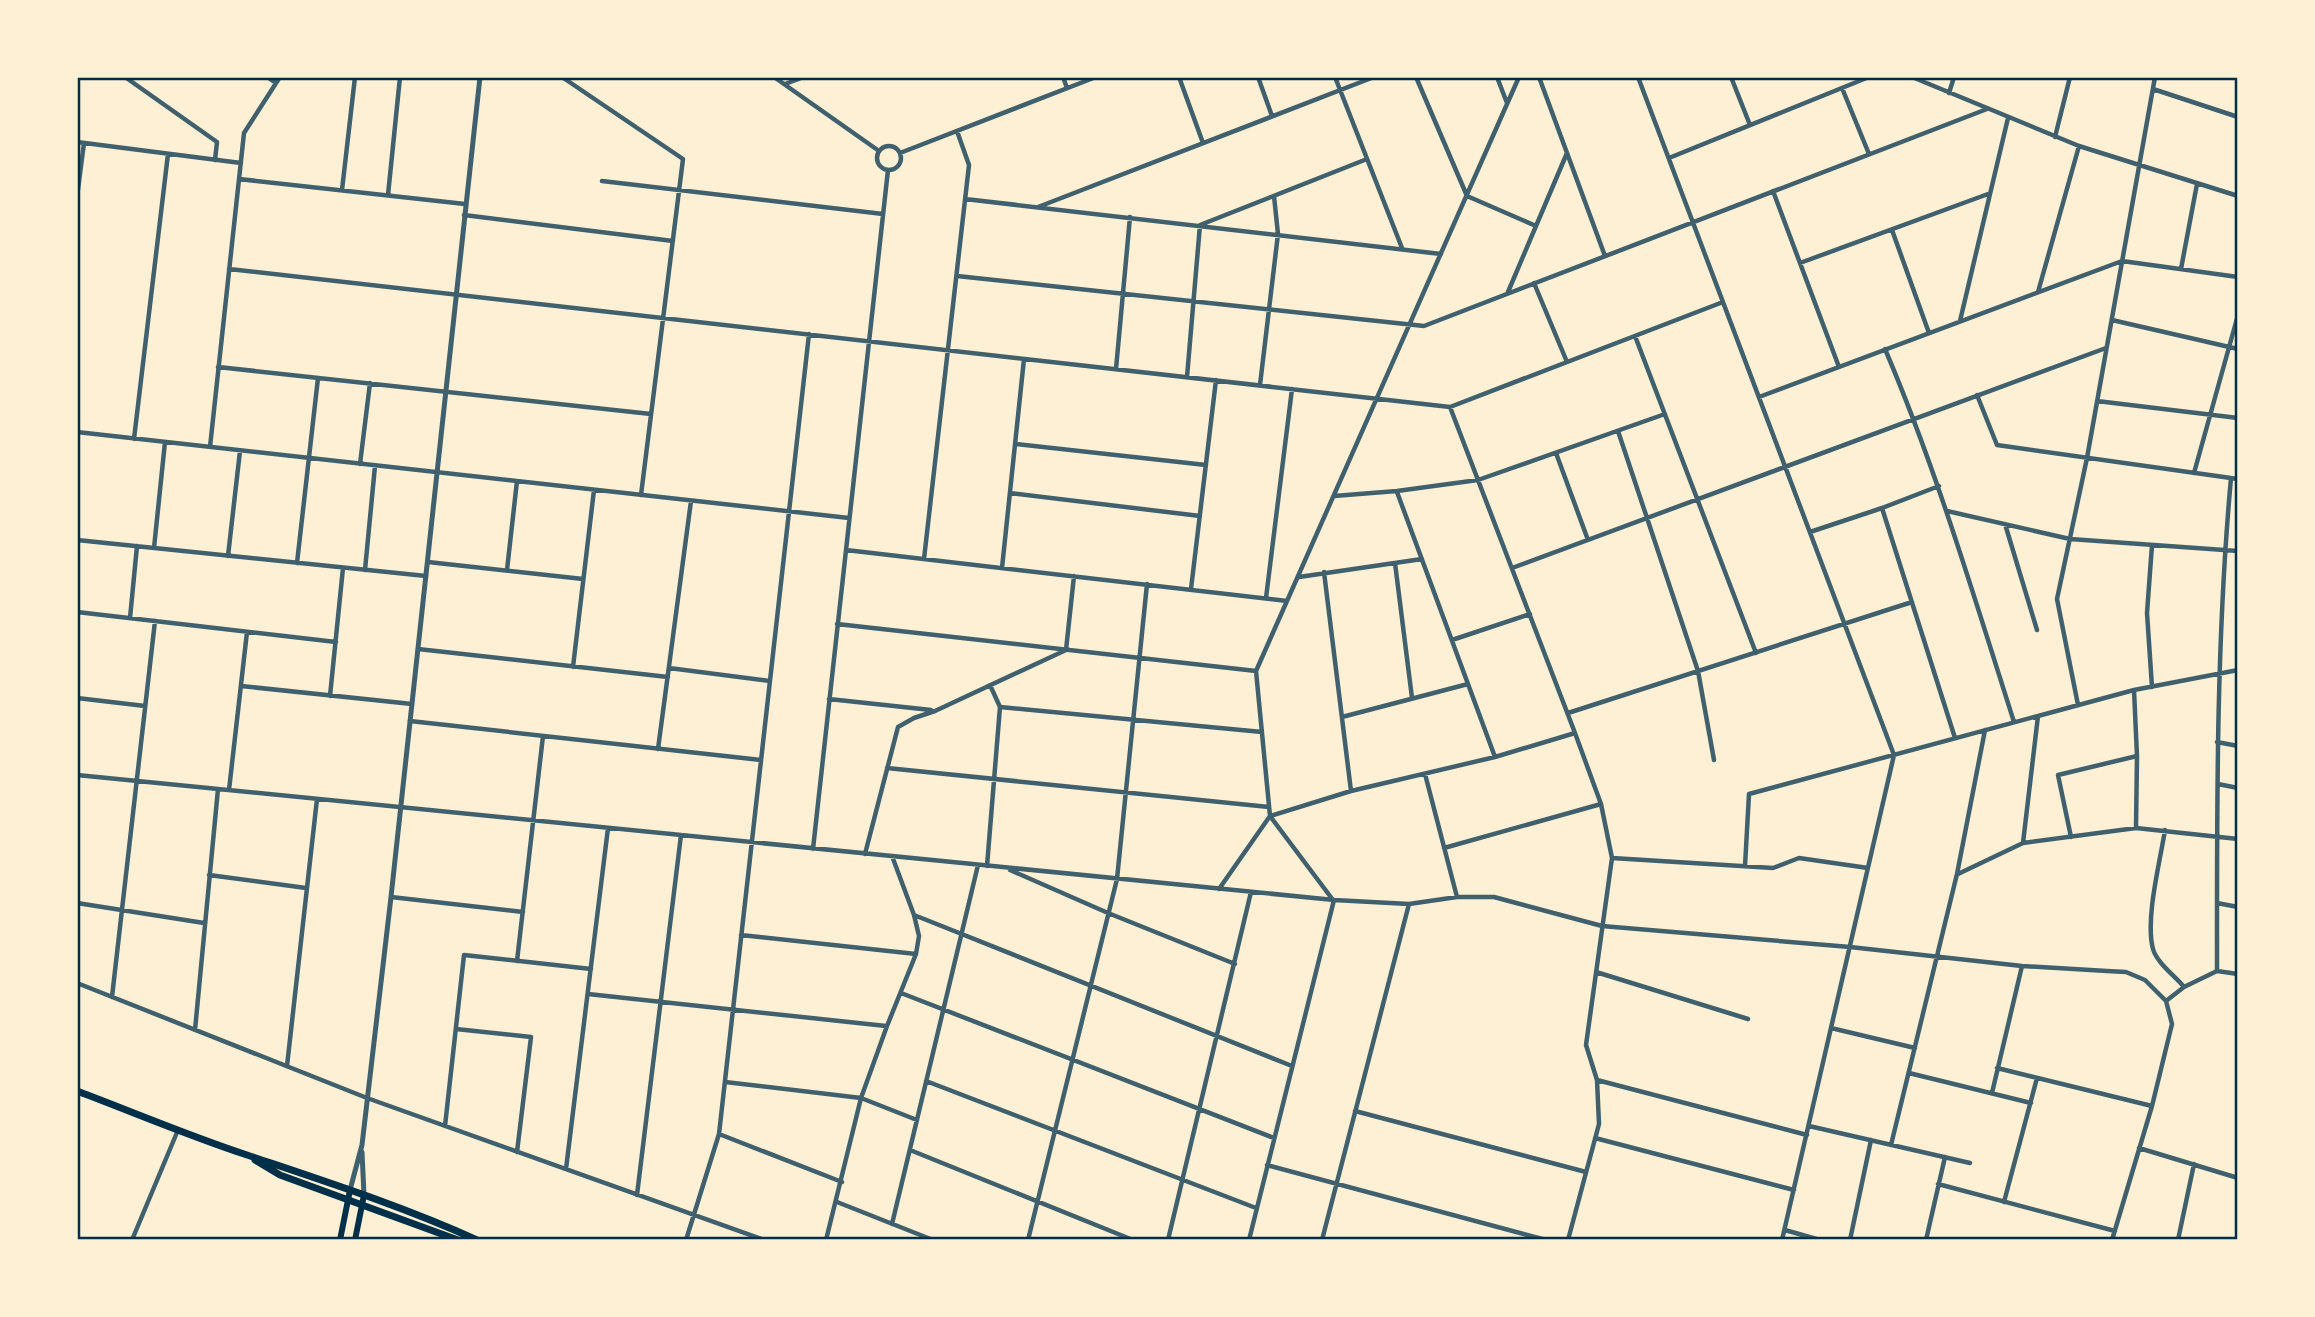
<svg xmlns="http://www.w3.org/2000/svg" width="2315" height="1317" viewBox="0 0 2315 1317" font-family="Jost,sans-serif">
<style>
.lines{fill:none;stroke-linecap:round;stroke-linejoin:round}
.minor{stroke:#3f606c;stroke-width:4.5}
.tertiary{stroke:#3f606c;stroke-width:5}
.primary{stroke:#003049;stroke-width:6}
.trunk{stroke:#003049;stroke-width:7}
.neatline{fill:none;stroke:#003049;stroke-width:2.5}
</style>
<rect width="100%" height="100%" fill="#fdf0d5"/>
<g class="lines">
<!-- minor -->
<path class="minor" d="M125,77l92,65 -2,18
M267,77l9,6
M562,77l121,82 -42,336
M774,77l105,74
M1063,77l4,11
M1179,77l24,66
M1258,77l14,39
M1335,77l67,171
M1416,77l51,119 69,30
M1497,77l10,26
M1539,77l66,179
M1638,77l256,678 -112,485
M1731,77l19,48
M1912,77l167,69 159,50
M785,84l19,-7
M1842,88l27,66
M2153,89l85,28
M1949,93l5,-16
M2055,137l15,-60
M77,142l164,21
M877 158a12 12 0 1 1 24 0a12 12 0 1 1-24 0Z
M900,153l196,-76
M1669,158l200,-81
M239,179l226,25
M602,181l281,33
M342,190l13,-113
M1773,191l66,176
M388,195l12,-118
M77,197l7,-54
M965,199l476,55
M1038,207l336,-130
M464,215l209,26
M1892,230l37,103
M1800,263l188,-69
M229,269l1221,138 273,-105
M2181,269l16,-85
M957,276l467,50 563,-217
M1534,283l33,79
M1508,292l59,-139
M2038,292l41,-146
M2112,320l126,29
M1960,321l48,-203
M1635,336l121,317
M1885,349c52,122 89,248 129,373
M218,367l433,47
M1116,369l14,-152
M1187,377l13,-152 167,-66
M1260,385l18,-151 -4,-38
M1977,395l20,50 241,34
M1759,397l363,-136 116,16
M2097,401l141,17
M1450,407l125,326 26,71 11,54 -26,187 11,35 2,44 -31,116
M1618,431l80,240 16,89
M77,432l772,86
M134,439l34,-285
M1015,444l191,21
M210,447l34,-314 36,-56
M1556,453l32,87
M360,464l10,-81
M2194,473l44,-158
M1397,492l98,265
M1010,493l190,23
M1334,496l63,-5 81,-11 187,-66
M1882,508l73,230
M1947,511l123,28 168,12
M2005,524l32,106
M1810,532l72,-24 57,-22
M77,540l349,36
M154,548l11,-106
M846,550l441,51
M228,556l12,-105
M924,559l45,-394 -12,-34
M428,562l155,17
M297,563l21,-185
M1395,563l17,135
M1002,568l22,-209
M1512,568l594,-220
M365,570l10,-104
M507,570l10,-89
M1324,572l27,219
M1299,577l123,-18
M1191,589l25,-209
M1266,598l26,-209
M77,612l259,30
M130,618l7,-72
M837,624l419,47
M1452,640l78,-26
M418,649l250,28
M573,667l21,-177
M669,668l101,13
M241,686l171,18
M2152,687l-5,-74 5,-68
M2134,690l3,66 -1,72
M330,696l13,-128
M77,698l68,8
M829,699l102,11
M2078,705l-21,-106 30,-141 68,-381
M1000,707l262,25
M1568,713l344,-111
M1342,717l126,-33
M410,721l351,39
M2217,742l21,4
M658,749l33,-248
M887,768l382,39
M1425,774l32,123
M77,775l1257,125 75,4 48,-7h37l108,29 248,21 172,19 85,5 19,1 19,8 21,21 6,23 -20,82 -40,134
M2218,784l20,4
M229,790l18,-158
M2165,830c-5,32 -20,89 -12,119 4,14 22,27 31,38
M2071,837l-13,-62 79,-19
M2023,843l15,-127
M1444,848l157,-44
M813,849l75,-679
M865,854l33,-127 16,-9 21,-7 131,-61 8,-74
M1612,858l161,10 26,-10 69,10
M987,866l13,-159 -10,-22
M1745,866l4,-72 385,-104 104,-20
M1010,870l98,43 127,51
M1958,874l65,-31 113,-15 102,11
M209,875l97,13
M1219,889l51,-73 81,-25 144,-34 80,-24
M391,897l132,15
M1333,900l-63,-84 -14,-145 263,-594
M77,903l127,20
M2217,903l21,4
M914,915l378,151
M741,935l175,19
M517,961l26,-225
M2217,971c0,-164 -1,-329 14,-493
M1596,972l152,47
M77,983l290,115 397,142
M901,993l373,145
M588,994l298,32
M112,997l43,-376
M2166,1001l18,-14 33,-16 21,3
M1831,1028l84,20
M456,1029l75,8 -14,115
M195,1030l23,-241
M287,1066l30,-267
M1997,1068l155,38
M1909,1073l122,30
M1597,1080l210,55
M926,1081l330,127
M725,1082l136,16 56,22
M1992,1093l30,-127
M1355,1111l231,61
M445,1126l19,-171 127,14
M1809,1126l161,37
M719,1134l123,48
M1595,1138l199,52
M1891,1145l66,-271 28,-144
M2139,1148l99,30
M910,1150l223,90
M1267,1165l279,75
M566,1169l42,-341
M1938,1184l177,47
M637,1195l44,-360
M837,1202l96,38
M2004,1202l33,-124
M892,1224l86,-359
M1785,1230l35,10
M132,1240l46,-110
M686,1240l33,-106 90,-800
M826,1240l35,-142 26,-72 29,-72 3,-18 -5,-21 -22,-59
M1028,1240l89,-361 30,-295
M1168,1240l83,-348
M1249,1240l85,-340
M1322,1240l87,-336
M1850,1240l21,-100
M1926,1240l19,-83
M2178,1240l16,-76"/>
<!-- tertiary -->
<path class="tertiary" d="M362,1152l2,43
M350,1190l12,-45 29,-248 89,-820"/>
<!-- primary -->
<path class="primary" d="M340,1240l10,-50
M355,1240l9,-45"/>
<!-- trunk -->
<path class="trunk" d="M77,1091c56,21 112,45 170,64 77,26 155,51 230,85
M255,1160l25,15 178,65"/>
</g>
<!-- border -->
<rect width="2315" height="1317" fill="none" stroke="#fdf0d5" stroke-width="158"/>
<rect x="79" y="79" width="2157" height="1159" class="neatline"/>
</svg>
